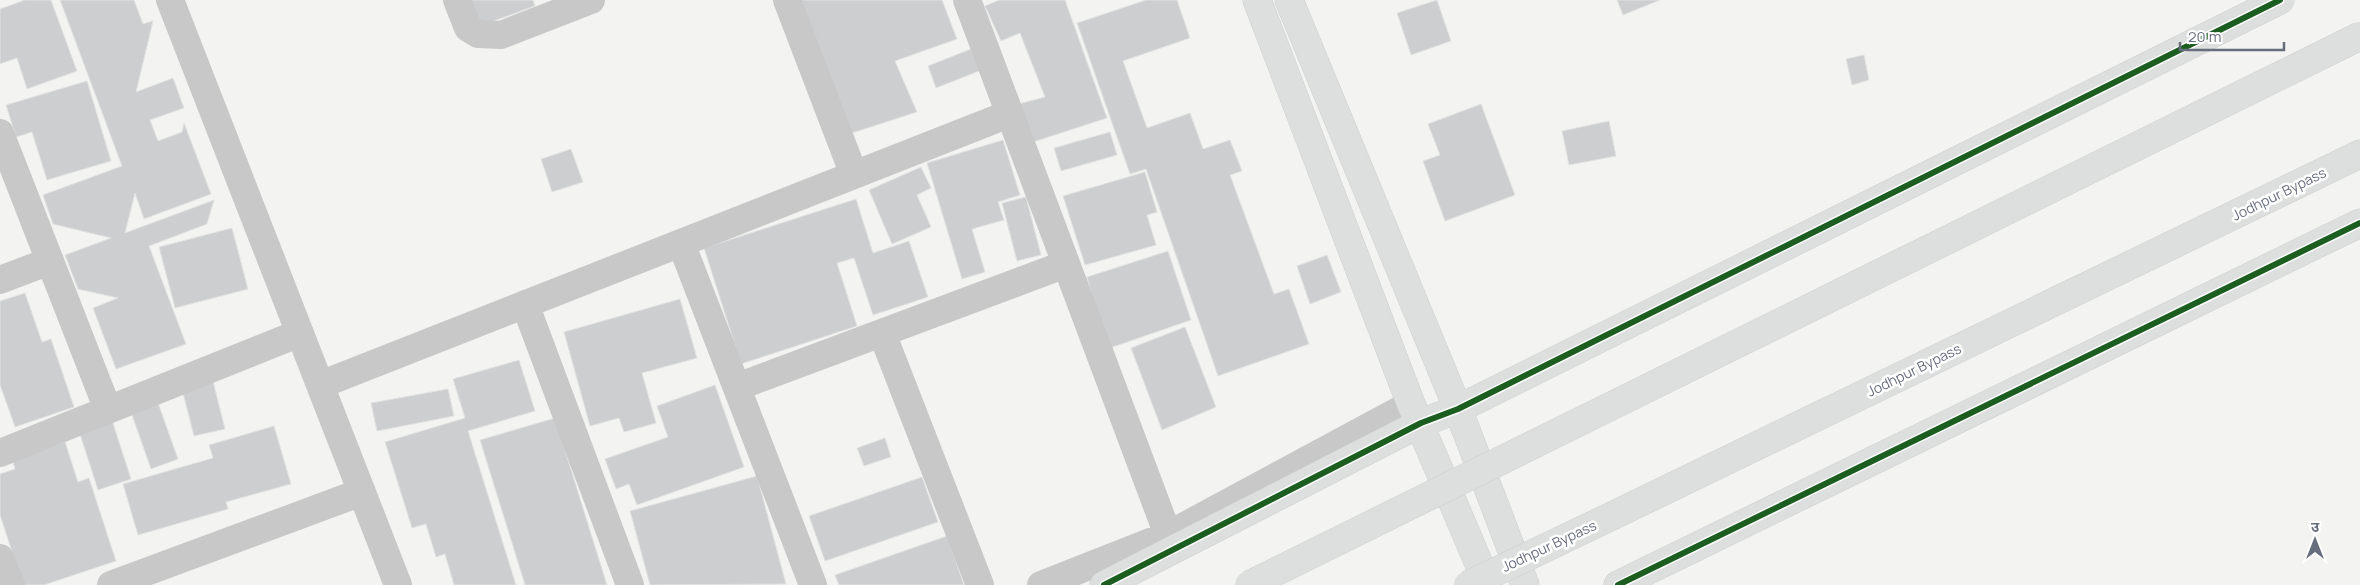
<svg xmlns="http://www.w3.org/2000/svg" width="2360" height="585" viewBox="0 0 2360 585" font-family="Manrope,'Noto Sans Devanagari',sans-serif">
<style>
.building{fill:#cdcecf;stroke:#e2e2e2}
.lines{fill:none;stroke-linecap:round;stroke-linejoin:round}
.secondary-casing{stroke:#cfcfd0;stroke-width:29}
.highway-casing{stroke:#cfcfcf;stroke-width:29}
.street{stroke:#c8c8c9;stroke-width:28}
.secondary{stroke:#dddede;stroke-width:28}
.highway{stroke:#dddede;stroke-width:28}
.highway-bridge-casing{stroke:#cfcfcf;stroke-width:29;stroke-linecap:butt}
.highway-bridge{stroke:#dddede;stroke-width:28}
.cycleway-casing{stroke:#fff;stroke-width:9}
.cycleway{stroke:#1b5e20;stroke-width:6}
.labels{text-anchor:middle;stroke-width:5;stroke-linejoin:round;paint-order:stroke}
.street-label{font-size:14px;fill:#676e7e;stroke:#fff}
</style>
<rect width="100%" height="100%" fill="#f3f3f2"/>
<!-- building -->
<path class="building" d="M25,0h26l26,71 -50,18 -10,-31 -17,6v-55z
M60,0h74l9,24 10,-3 -17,71 37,-14 11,30 -34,12 8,21 24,-9 2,-9 27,71 -67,25 -9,-26 -10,40 89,-33 -7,24 -58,22 37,98 -70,25 -23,-61 25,-10 -40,-9 -13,-34 46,-17 -58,-14 -10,-29 79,-29z
M471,0h62l2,6 -55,20z
M801,0h141l15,39 -62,22 22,51 -65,21z
M999,0h66l42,118 -77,25 -15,-38 30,-8 -25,-64 -19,8 -16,-35z
M1146,0h31l13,38 -67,23 24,67 43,-15 13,36 27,-9 12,31 -12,4 44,119 15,-5 20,55 -91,32 -72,-207 -16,5 -53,-151z
M1437,0l14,41 -40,14 -14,-42z
M1617,0h43l-37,15z
M976,47l8,22 -48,19 -8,-22z
M1864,55l5,25 -17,5 -6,-26z
M87,81l24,80 -64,19 -15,-48 -16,5 -10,-32z
M1481,104l34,91 -70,26 -22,-60 17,-6 -12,-31z
M1609,121l7,35 -47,9 -7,-34z
M1110,132l7,23 -56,16 -7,-23z
M1003,140l17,55 -22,7 6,18 -32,9 13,43 -23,7 -35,-116z
M571,149l12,33 -31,10 -11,-33z
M921,167l10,21 -14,7 14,32 -39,17 -23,-54z
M1145,172l12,40 -10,3 9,30 -71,20 -22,-69z
M1026,197l15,58 -24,6 -15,-58z
M856,199l17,54 36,-12 19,56 -55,18 -19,-57 -17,5 20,63 -116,38 -37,-116z
M232,228l16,61 -73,19 -16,-61z
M1168,251l23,69 -84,29 -20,-72z
M1327,255l14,37 -31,12 -13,-38z
M25,293l17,49 9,-3 23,68 -59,20 -15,-42v-84z
M680,299l17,59 -55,15 14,50 -32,9 -5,-14 -29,8 -26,-94z
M1185,327l31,80 -54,23 -31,-82z
M519,360l16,51 -67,20 48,154h-62l-9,-31 -9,3 -10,-33 -14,4 -27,-86 80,-24 -12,-39z
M213,381l12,48 -31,7 -12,-47z
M715,385l29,82 -107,38 -8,-21 -13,5 -11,-30 63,-22 -11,-31z
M448,389l6,27 -77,15 -6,-28z
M158,403l20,56 -27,10 -20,-57z
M111,417l20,62 -33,11 -20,-62z
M555,418l52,167h-82l-45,-145z
M274,426l17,58 -65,18 2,7 -90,26 -15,-51 90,-26 -4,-13z
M885,438l6,19 -27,9 -7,-18z
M65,442l13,40 11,-4 27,83 -72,24h-21l-23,-70v-41l15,-5 -3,-10z
M757,476l29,108 -136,1 -20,-74z
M922,477l16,45 -113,39 -16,-45z
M947,536l17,49h-125l-4,-10z"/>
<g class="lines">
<defs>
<path id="secondary" d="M1257,0l154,404 77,181
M1289,0l169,409 67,176
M1104,585l317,-162 37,-14 822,-409
M1618,585l742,-362"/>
<path id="highway" d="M1614,515l746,-361"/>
</defs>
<!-- secondary casing -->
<use href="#secondary" class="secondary-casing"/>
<!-- highway casing -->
<use href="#highway" class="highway-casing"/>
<!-- street -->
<path class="street" d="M170,0l228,585
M457,0l11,28 10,6 23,1 90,-35
M787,0l67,175
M967,0l201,535
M0,133l108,277
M681,243l132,342
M0,280l50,-19
M525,304l105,281
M882,333l98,252
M320,385l689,-271
M737,387l329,-123
M0,453l300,-120
M0,558l11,27
M111,585l251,-93
M1041,585l127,-50 243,-131"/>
<!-- secondary -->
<use href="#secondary" class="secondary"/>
<!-- highway -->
<use href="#highway" class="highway"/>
<defs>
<path id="highway-bridge" d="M1249,585l1111,-549
M1468,585l146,-70"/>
</defs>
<!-- highway-bridge casing -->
<use href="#highway-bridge" class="highway-bridge-casing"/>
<!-- highway-bridge -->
<use href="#highway-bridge" class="highway-bridge"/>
<defs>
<path id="cycleway" d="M1104,585l317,-162 37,-14 822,-409
M1618,585l742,-362"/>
</defs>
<!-- cycleway casing -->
<use href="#cycleway" class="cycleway-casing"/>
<!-- cycleway -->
<use href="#cycleway" class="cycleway"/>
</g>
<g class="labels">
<!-- street labels -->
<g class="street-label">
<text transform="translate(2279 194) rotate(-26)" y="5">Jodhpur Bypass</text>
<text transform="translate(1914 370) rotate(-26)" y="5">Jodhpur Bypass</text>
<text transform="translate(1549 546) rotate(-25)" y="5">Jodhpur Bypass</text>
</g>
</g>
<!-- north arrow -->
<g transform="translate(2315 540)" stroke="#ffffff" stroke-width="4" paint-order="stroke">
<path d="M0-4L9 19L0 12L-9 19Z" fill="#676e7e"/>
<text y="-8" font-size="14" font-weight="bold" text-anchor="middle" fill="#676e7e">उ</text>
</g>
<!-- scale -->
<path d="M2180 42v8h104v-8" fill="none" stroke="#676e7e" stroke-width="2.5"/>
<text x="2188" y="42" font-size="15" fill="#676e7e" stroke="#ffffff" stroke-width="4" paint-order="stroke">20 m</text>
</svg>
